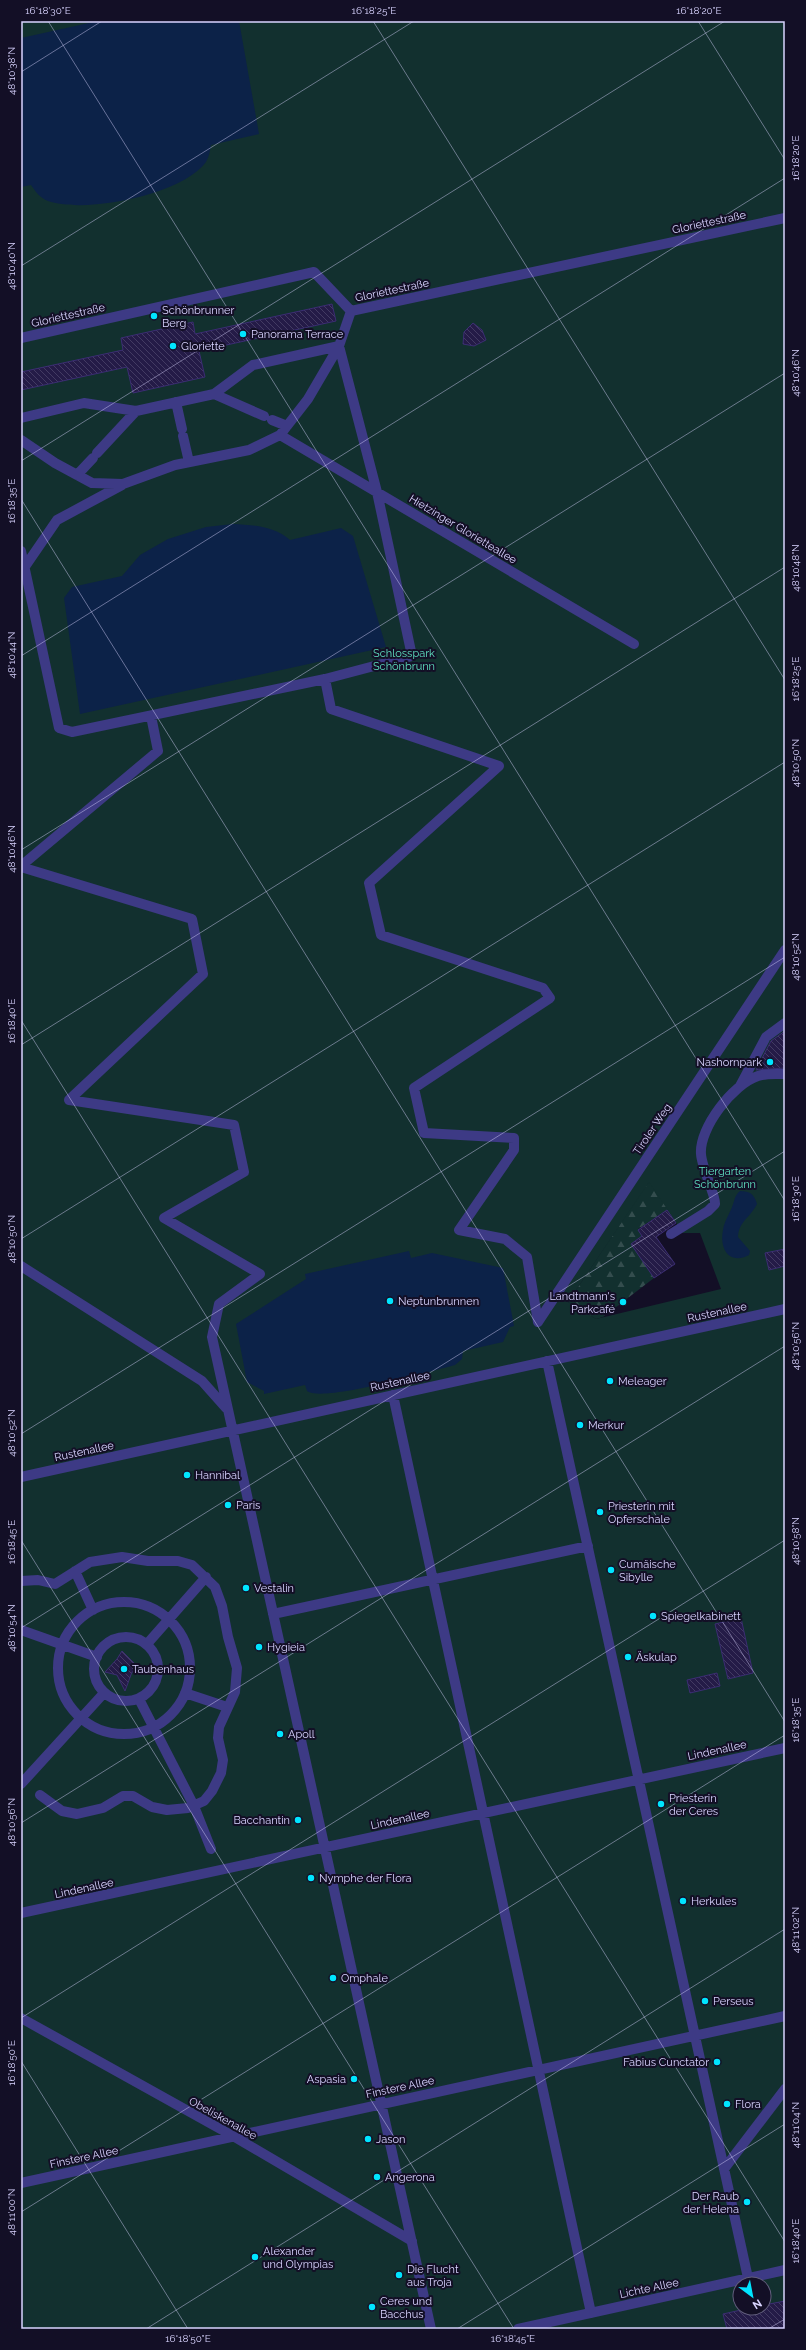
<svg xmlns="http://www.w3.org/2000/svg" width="806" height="2350" viewBox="0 0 806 2350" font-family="Raleway,sans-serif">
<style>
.forest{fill:url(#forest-firs)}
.park{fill:#12302f;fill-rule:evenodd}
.water{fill:#0c2248}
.building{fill:url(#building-back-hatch);stroke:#3b2d73}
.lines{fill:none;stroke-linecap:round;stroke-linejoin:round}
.street{stroke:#3d3a85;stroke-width:10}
.ticks{fill:none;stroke:#d9d4ff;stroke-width:1;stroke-opacity:0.45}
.poi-dot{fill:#00e5ff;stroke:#130f26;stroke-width:1.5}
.labels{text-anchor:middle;stroke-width:4;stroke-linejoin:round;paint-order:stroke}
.street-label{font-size:11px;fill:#d9d4ff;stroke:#130f26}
.poi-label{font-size:11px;fill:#d9d4ff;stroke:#130f26;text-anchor:start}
.park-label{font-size:11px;fill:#5fe0c0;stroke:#130f26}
.neatline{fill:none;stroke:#d9d4ff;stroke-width:1.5}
.ticks-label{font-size:10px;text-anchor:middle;fill:#d9d4ff}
</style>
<defs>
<pattern id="forest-firs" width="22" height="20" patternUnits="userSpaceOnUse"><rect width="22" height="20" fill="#12302f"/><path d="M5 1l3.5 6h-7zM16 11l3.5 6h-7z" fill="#344d4e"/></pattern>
<pattern id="building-back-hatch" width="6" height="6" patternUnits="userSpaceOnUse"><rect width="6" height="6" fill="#241b47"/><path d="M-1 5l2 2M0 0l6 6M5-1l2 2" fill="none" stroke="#433b63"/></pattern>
</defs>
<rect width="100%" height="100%" fill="#130f26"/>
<!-- forest -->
<path class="forest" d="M785,977l-109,246 -9,-13 -29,19 4,7 -11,8 23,34 -51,39 -7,2 -28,-17z"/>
<!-- park -->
<path class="park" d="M21,21h764v2308h-764zM649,1182l34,51h17l21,56 -125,30 -28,-17zM740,2284h24v24h-24z"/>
<!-- water -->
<path class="water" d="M98,21h141l20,113 -48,11c-1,6 -2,12 -5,17 -24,33 -121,52 -158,39 -8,-3 -13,-10 -17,-16l-10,2v-149z
M233,524c20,1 41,2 57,16l51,-12 12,8 33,111 -306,67 -16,-116 8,-11 50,-11 18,-21 28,-16 38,-12z
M740,1191c10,0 14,3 17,13 -7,14 -18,17 -19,33l12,14 -1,4c-19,10 -30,-5 -26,-25 1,-8 6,-15 9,-23 3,-7 2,-11 8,-16z
M409,1251l2,7 21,-5 71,15 11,58 -4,1 -7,15 -40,9 -1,8 -7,6c-23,6 -133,38 -148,26l-2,-6 -41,9v-3l-17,-9 -11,-58 70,-45 -1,-5z"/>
<!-- building -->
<path class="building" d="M332,304l4,17 -137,30 6,26 -72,16 -6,-26 -106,23v-18l102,-22 -2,-12 72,-16 2,12z
M473,323l9,7 4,10 -12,6 -11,-2 1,-12z
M785,1031v37l-29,2 15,-29z
M667,1210l9,13 -20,14 19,27 -21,14 -23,-34 11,-8 -4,-6z
M785,1249v17l-16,4 -4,-17z
M741,1618l12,55 -25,6 -13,-55z
M122,1651l20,20 -10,1 -7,19 -8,-16 -12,-3 12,-13z
M717,1673l3,13 -30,7 -3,-13z
M785,2301v28h-58l-4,-15 27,-6h14v-3z"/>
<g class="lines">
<!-- street -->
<path class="street" d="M351,311l434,-93
M21,338l293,-66 37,39
M214,394l50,22
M176,402l6,27
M21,418l63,-15 52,8 78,-17 39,-29 86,-19 38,146 35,164 -87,23 -253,53 -13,-4 -38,-177
M272,420l15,6
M280,435l354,209
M183,436l6,26
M21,440l34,23 37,20 31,1 52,-19 74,-15 31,-15 28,-36 31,-53 12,-35
M97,453l39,-42
M77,475l16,-17
M22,571l35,-51 65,-35
M325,679l6,30 168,57 -130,117 12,52 162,53 7,10 -136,90 10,45 90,5v12l-55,80 46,9 22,18 11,65
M21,866l137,-115 -7,-35
M21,867l171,52 11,55 -134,126 165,25 10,47 -80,46 96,56 -41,30 -7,33 219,992
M740,1086l26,-49 19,-14
M671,1234l37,-23 7,-7c1,-8 -13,-35 -14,-50 -2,-26 32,-70 57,-78 9,-3 18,-2 27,-2
M21,1266l181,115 24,27
M538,1322l247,-372
M547,1361l201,917
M393,1395l198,918
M21,1477l764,-168
M75,1571l18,39
M21,1581l17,-1 17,4 35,-22 32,-5 26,4h30l14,4 23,22 7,19 6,31 9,31 -2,24 -16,35 -1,11 5,22 -2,13 -9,18 -8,10 -16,7 -21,2 -15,-3 -19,-11h-10l-20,12 -26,6 -15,-3 -22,-16
M58 1668a66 66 0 1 1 132 0a66 66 0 1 1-132 0Z
M273,1614l315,-68
M21,1630l76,27
M94 1669a32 32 0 1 1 64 0a32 32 0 1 1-64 0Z
M147,1644l59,-67
M185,1693l42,14
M139,1699l55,107 17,43
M21,1784l83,-91
M21,1913l764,-165
M21,2018l212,118 179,105
M724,2169l61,-80
M21,2183l764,-167
M518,2329l267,-59"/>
</g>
<!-- ticks -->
<path class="ticks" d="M48,21l737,1180M373,21l412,659M698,21l87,139M21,72l81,-51M21,266l393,-245M21,461l704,-440M21,499l764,1223M21,656l764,-478M21,850l764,-477M21,1020l764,1222M21,1045l764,-478M21,1239l764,-477M21,1434l764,-477M21,1540l493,789M21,1628l764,-477M21,1823l764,-477M21,2018l764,-478M21,2061l167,268M21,2212l764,-477M146,2329l639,-400M457,2329l328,-205M768,2329l17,-10"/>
<!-- markers -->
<g class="poi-dot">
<circle cx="154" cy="316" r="4"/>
<circle cx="243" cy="334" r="4"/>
<circle cx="173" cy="346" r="4"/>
<circle cx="770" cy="1062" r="4"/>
<circle cx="390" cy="1301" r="4"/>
<circle cx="623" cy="1302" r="4"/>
<circle cx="610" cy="1381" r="4"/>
<circle cx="580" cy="1425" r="4"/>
<circle cx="187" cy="1475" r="4"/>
<circle cx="228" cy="1505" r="4"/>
<circle cx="600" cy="1512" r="4"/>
<circle cx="611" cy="1570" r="4"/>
<circle cx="246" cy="1588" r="4"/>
<circle cx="653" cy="1616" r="4"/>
<circle cx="259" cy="1647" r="4"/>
<circle cx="628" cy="1657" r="4"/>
<circle cx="124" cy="1669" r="4"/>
<circle cx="280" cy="1734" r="4"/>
<circle cx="661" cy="1804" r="4"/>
<circle cx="298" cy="1820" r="4"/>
<circle cx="311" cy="1878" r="4"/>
<circle cx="683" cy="1901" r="4"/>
<circle cx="333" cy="1978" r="4"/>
<circle cx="705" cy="2001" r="4"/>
<circle cx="717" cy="2062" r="4"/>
<circle cx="354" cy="2079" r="4"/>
<circle cx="727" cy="2104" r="4"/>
<circle cx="368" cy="2139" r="4"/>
<circle cx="377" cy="2177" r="4"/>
<circle cx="747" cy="2202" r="4"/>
<circle cx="255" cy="2257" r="4"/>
<circle cx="399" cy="2275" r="4"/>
<circle cx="372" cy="2307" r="4"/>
</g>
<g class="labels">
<!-- street labels -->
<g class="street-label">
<text transform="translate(709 222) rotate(-12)" y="4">Gloriettestraße</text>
<text transform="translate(392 290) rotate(-12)" y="4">Gloriettestraße</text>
<text transform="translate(68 315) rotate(-13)" y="4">Gloriettestraße</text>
<text transform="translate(463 529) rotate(31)" y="4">Hietzinger Glorietteallee</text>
<text transform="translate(652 1129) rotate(-56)" y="4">Tiroler Weg</text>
<text transform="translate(717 1312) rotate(-12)" y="4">Rustenallee</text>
<text transform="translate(400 1381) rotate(-12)" y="4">Rustenallee</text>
<text transform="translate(84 1451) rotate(-12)" y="4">Rustenallee</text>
<text transform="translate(717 1750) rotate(-12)" y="4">Lindenallee</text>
<text transform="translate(400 1819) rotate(-12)" y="4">Lindenallee</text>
<text transform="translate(84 1888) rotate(-12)" y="4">Lindenallee</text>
<text transform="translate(400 2087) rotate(-12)" y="4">Finstere Allee</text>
<text transform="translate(223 2118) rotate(29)" y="4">Obeliskenallee</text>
<text transform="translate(84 2157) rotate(-12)" y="4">Finstere Allee</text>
<text transform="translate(649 2288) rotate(-12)" y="4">Lichte Allee</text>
</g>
<!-- poi labels -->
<g class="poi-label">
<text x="162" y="314">Schönbrunner<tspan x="162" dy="13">Berg</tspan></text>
<text x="251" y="338">Panorama Terrace</text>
<text x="181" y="350">Gloriette</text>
<text x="762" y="1066" text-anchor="end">Nashornpark</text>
<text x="615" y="1300" text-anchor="end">Landtmann's<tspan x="615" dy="13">Parkcafé</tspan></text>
<text x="398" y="1305">Neptunbrunnen</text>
<text x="618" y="1385">Meleager</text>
<text x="588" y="1429">Merkur</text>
<text x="195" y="1479">Hannibal</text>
<text x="236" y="1509">Paris</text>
<text x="608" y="1510">Priesterin mit<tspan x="608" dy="13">Opferschale</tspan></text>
<text x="619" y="1568">Cumäische<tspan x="619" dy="13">Sibylle</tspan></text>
<text x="254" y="1592">Vestalin</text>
<text x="661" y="1620">Spiegelkabinett</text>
<text x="267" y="1651">Hygieia</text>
<text x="636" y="1661">Äskulap</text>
<text x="132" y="1673">Taubenhaus</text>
<text x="288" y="1738">Apoll</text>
<text x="669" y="1802">Priesterin<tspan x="669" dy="13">der Ceres</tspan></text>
<text x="290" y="1824" text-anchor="end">Bacchantin</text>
<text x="319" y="1882">Nymphe der Flora</text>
<text x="691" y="1905">Herkules</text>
<text x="341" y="1982">Omphale</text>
<text x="713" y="2005">Perseus</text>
<text x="709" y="2066" text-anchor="end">Fabius Cunctator</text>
<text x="346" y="2083" text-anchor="end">Aspasia</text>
<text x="735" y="2108">Flora</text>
<text x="376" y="2143">Jason</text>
<text x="385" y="2181">Angerona</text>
<text x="739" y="2200" text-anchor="end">Der Raub<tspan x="739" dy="13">der Helena</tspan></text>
<text x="263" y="2255">Alexander<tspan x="263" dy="13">und Olympias</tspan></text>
<text x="407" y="2273">Die Flucht<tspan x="407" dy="13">aus Troja</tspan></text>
<text x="380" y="2305">Ceres und<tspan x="380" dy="13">Bacchus</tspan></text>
</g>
<!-- park labels -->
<g class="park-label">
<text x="404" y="657">Schlosspark<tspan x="404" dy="13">Schönbrunn</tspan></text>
<text x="725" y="1175">Tiergarten<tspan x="725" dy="13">Schönbrunn</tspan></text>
</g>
</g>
<!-- border -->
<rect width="806" height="2350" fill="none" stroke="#130f26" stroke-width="44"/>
<!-- north arrow -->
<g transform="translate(752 2296) rotate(148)"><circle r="19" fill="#130f26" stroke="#625e7d"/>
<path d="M0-3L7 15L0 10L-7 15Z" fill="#00e5ff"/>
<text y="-6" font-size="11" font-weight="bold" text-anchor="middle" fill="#d9d4ff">N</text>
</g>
<rect x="22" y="22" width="762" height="2306" class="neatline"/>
<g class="ticks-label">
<text x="48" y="14">16°18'30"E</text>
<text x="374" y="14">16°18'25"E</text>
<text x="699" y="14">16°18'20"E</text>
<text transform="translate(11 71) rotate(-90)" y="4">48°10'38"N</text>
<text transform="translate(795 158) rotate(-90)" y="4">16°18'20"E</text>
<text transform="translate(11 266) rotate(-90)" y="4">48°10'40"N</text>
<text transform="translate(795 373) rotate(-90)" y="4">48°10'46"N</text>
<text transform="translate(11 501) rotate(-90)" y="4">16°18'35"E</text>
<text transform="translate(795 568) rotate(-90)" y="4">48°10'48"N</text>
<text transform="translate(11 655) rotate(-90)" y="4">48°10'44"N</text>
<text transform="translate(795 679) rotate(-90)" y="4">16°18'25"E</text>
<text transform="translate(795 763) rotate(-90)" y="4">48°10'50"N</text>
<text transform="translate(11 849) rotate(-90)" y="4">48°10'46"N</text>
<text transform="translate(795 957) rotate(-90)" y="4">48°10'52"N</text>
<text transform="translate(11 1021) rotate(-90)" y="4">16°18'40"E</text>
<text transform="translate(795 1199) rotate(-90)" y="4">16°18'30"E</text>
<text transform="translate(11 1239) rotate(-90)" y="4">48°10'50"N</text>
<text transform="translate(795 1346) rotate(-90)" y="4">48°10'56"N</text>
<text transform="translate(11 1433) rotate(-90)" y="4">48°10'52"N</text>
<text transform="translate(795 1541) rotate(-90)" y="4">48°10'58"N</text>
<text transform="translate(11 1542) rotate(-90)" y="4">16°18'45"E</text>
<text transform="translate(11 1628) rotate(-90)" y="4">48°10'54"N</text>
<text transform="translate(795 1720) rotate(-90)" y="4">16°18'35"E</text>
<text transform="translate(11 1822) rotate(-90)" y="4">48°10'56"N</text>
<text transform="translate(795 1930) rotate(-90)" y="4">48°11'02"N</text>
<text transform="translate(11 2063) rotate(-90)" y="4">16°18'50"E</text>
<text transform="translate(795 2125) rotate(-90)" y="4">48°11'04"N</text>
<text transform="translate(11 2212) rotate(-90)" y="4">48°11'00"N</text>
<text transform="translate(795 2241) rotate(-90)" y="4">16°18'40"E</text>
<text x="188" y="2342">16°18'50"E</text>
<text x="513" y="2342">16°18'45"E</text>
</g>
</svg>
